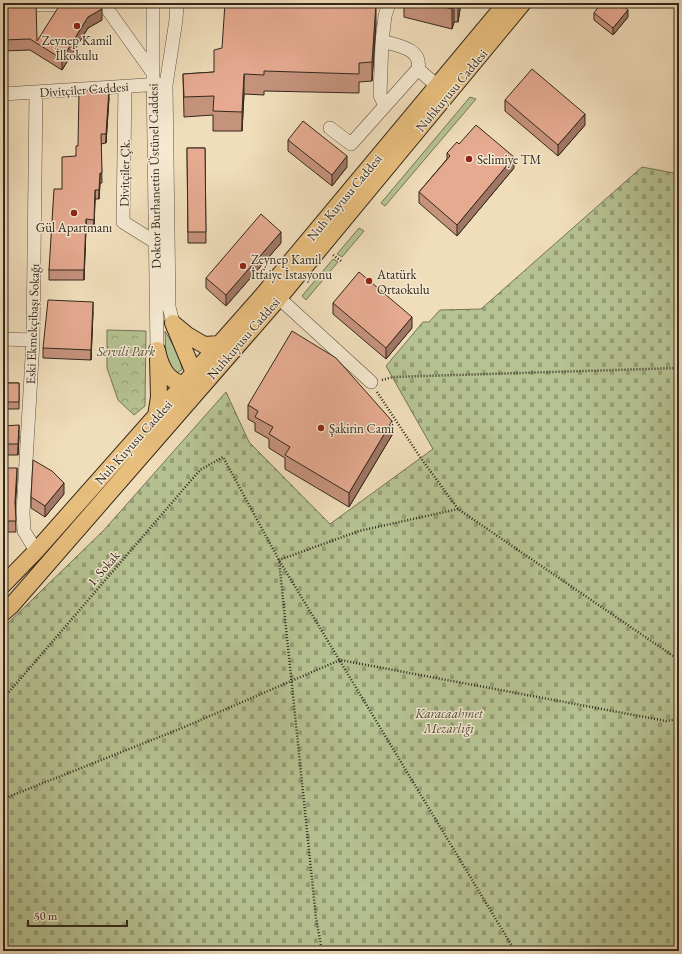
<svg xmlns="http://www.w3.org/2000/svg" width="682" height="954" viewBox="0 0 682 954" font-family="'EB Garamond',serif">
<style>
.grass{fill:#b6c292;stroke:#747558}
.forest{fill:url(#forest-crowns);stroke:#747558}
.cemetery{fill:url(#cemetery-stones);stroke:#747558}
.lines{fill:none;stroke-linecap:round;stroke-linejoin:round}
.minor-casing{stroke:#625544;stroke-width:14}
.major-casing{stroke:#33281d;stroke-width:18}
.path{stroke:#33281d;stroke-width:2.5;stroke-dasharray:1 2;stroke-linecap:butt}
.minor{stroke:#f5e9d2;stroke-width:13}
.major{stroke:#e8be7d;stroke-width:16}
.wall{fill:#c5927c;stroke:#33281d}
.shaded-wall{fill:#a07765;stroke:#33281d}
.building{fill:#e5aa90;stroke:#33281d}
.poi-dot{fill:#8f2418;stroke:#f5e9d2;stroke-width:1.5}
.labels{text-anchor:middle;stroke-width:3;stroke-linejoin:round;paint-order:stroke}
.poi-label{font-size:13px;fill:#33281d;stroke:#f5e9d2;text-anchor:start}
.street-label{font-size:13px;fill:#33281d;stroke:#f5e9d2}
.park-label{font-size:13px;font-style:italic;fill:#544e3a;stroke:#f5e9d2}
</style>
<defs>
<pattern id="forest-crowns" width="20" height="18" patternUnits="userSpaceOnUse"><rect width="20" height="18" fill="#b6c292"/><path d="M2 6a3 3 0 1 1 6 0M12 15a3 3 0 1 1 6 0" fill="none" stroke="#959e77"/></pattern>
<pattern id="cemetery-stones" width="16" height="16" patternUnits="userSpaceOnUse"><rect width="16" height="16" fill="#b6c292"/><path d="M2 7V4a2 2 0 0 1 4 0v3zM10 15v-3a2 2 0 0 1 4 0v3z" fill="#959e77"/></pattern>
</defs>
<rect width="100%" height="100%" fill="#f0ddba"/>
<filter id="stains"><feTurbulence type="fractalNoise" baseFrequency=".005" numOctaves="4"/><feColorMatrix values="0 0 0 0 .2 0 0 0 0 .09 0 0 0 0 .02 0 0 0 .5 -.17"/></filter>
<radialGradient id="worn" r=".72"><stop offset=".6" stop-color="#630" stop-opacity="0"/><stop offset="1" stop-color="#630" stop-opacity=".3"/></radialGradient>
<!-- grass -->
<path class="grass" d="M470,97l6,2 -91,107 -4,-3z
M359,228l5,3 -22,26 -5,-3z
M333,259l5,3 -32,38 -4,-4z
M165,331l15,26 2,13 -8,4 -8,-17z"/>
<!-- forest -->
<path class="forest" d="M107,330l39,1 -1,75 -11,9 -16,-15 -11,-32z"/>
<!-- cemetery -->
<path class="cemetery" d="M642,167l37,7v777h-676v-323l101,-98 122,-138 23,50 81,82 103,-75 -47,-83 37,-44h6l11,-12 41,-1z"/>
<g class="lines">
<defs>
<path id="minor" d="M103,3l50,70
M153,3v70l4,277
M3,5h51l4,-2
M418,69l19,17
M125,86l-2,136 32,20
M36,93l-3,247 -10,173 1,18 12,20
M3,94l159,-10
M385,106l-5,-11 2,-54 3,-25 4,-13
M330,128l21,16 67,-75c4,-21 -20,-23 -36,-28
M279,298l92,84
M173,323l-4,-16 -3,-222 10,-65 1,-17
M3,339l30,1"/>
<path id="major" d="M173,323l21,50 1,9
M175,325l12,10 17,10 16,-1
M157,350c4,20 13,36 36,35
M156,416l3,-19 -1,-38
M3,585l33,-34 225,-254 245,-294
M3,613l8,-7 268,-308 244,-295"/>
</defs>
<!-- minor casing -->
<use href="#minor" class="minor-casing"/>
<!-- major casing -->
<use href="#major" class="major-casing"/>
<!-- path -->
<path class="path" d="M333,255l8,6
M382,380l11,-3 286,-9
M377,392l43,65 38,52 221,151
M3,699l197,-229 23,-13 56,103 236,391
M3,799l179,-71 158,-68 326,61 13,-2
M322,951l-6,-33 -37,-358 80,-29 99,-22"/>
<!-- minor -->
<use href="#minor" class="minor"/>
<!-- major -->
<use href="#major" class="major"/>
</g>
<!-- wall -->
<path class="wall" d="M3,3l34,38 65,-21 -14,8 -26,42 -32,-20 -27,1z
M404,3h57l-3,19h-4l-2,7 -48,-12z
M594,13l34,4 -15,18 -19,-15z
M376,23l-4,58 -13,1v11l-95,-2v4l-20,-1 -2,37h-29v-16l-29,2 -1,-43 31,-2z
M109,98l-3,45 -5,1 1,39h-2l-1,16h-4l-1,30 -8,-1 -2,52h-35v-10l13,-81 14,-33 2,-10z
M505,100l80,25 -27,31 -53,-45z
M288,140l59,27 -15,19 -44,-35z
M459,144l55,24 -57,68 -38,-33v-11l28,-33v-6z
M187,148h18l1,95h-18z
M281,243l-55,63 -20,-18v-10z
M333,303l79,25 -26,31 -53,-45z
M93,312l-2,48 -48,-2v-10z
M3,383h16v26h-16z
M248,405l144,30 -43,72 -64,-38v-11l-16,-10v-9l-14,-8v-8l-7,-4z
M3,426l16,10 -1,19h-15z
M3,468l14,10 -2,29 1,25h-13z
M64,494l-19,23 -14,-9v-11z"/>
<!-- shaded-wall -->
<path class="shaded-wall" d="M376,3v20l-4,58v-19z
M454,3v19l-2,7v-20z
M458,3h3l-3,19z
M102,9v11l-14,8 -26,42v-11l26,-42z
M628,10v7l-15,18v-7z
M244,74v20l-2,37v-19z
M109,89v9l-3,45v-9z
M585,114v11l-27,31v-11z
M347,156v11l-15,19v-11z
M514,157v11l-57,68v-11z
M100,173v10l-1,16v-9z
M95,190v9l-1,30v-9z
M86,219v9l-2,52v-10z
M281,232v11l-55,63v-11z
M93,302v10l-2,48v-10z
M412,317v11l-26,31v-11z
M392,421v14l-43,72v-14z
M19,425v11l-1,19v-11z
M17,468v10l-2,35v-11z
M64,483v11l-19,23v-11z"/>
<!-- building -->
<path class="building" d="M3,3h33l1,38 24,-38h38l3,6 -14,8 -26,42 -32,-20 -27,1z
M225,3h151l-4,59 -13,1v11l-95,-3v4l-20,-1 -2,38 -29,-1 1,-15 -30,1 -1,-23 31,-2v-22l8,-2z
M427,3h27l-2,6z
M601,3h19l8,7 -15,18 -19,-15z
M532,69l53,45 -27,31 -53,-45z
M109,89l-3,45h-5l1,39h-2l-1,17h-4l-1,30 -8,-1 -2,51h-35l5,-81h8v-32l14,-1v-10h2l1,-55z
M303,121l44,35 -15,19 -44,-35z
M476,125l38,32 -57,68 -38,-33 31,-36 -3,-3 10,-11 2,2z
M187,148h18l1,84h-18z
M261,214l20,18 -55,63 -20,-17z
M359,272l53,45 -26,31 -53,-45z
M48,300l45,2 -2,48 -48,-2z
M292,331l44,27 56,63 -43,72 -64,-38 5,-8 -21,-13 4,-7 -18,-10 3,-6 -10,-6z
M3,383h16v19h-16z
M19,425l-1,19h-15v-18z
M33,460l19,11 12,12 -19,23 -14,-9z
M3,468h14l-2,34 1,19h-13z"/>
<!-- markers -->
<g class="poi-dot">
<circle cx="77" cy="26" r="4"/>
<circle cx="469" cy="159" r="4"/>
<circle cx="74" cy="213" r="4"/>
<circle cx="243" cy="266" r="4"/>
<circle cx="369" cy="281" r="4"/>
<circle cx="321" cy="428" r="4"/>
</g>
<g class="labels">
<!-- poi labels -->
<g class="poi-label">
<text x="77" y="45" text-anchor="middle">Zeynep Kamil<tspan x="77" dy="15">İlkokulu</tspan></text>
<text x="477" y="164">Selimiye TM</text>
<text x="74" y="232" text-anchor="middle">Gül Apartmanı</text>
<text x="251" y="264">Zeynep Kamil<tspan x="251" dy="15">İtfaiye İstasyonu</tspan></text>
<text x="377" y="279">Atatürk<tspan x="377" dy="15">Ortaokulu</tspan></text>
<text x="329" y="433">Şakirin Cami</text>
</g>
<!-- street labels -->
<g class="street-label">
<text transform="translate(84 89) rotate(-4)" y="5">Divitçiler Caddesi</text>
<text transform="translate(451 90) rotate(-50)" y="5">Nuhkuyusu Caddesi</text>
<text transform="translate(124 173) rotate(-89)" y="5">Divitçiler Çk.</text>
<text transform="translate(154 176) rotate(-91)" y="5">Doktor Burhanettin Üstünel Caddesi</text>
<text transform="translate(344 197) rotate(-50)" y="5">Nuh Kuyusu Caddesi</text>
<text transform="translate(32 324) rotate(-88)" y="5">Eski Ekmekçibaşı Sokağı</text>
<text transform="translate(243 338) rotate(-49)" y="5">Nuhkuyusu Caddesi</text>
<text transform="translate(133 442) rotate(-48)" y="5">Nuh Kuyusu Caddesi</text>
<text transform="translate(103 568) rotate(-49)" y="5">1. Sokak</text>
</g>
<!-- park labels -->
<g class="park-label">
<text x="126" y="356">Servili Park</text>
<text x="449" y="718">Karacaahmet<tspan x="449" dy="15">Mezarlığı</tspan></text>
</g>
</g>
<!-- margin -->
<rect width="682" height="954" fill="none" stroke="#f0ddba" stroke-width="16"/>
<rect x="4" y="4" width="674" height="946" fill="none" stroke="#33281d" stroke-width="2"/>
<rect x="8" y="8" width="666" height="938" fill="none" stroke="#33281d"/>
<!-- scale -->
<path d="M28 920v6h99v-6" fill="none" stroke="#33281d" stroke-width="2"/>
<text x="34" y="920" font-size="12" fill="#33281d" stroke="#f5e9d2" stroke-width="3" paint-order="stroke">50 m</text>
<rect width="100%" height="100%" filter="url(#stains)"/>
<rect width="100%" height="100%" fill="url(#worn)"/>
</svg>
